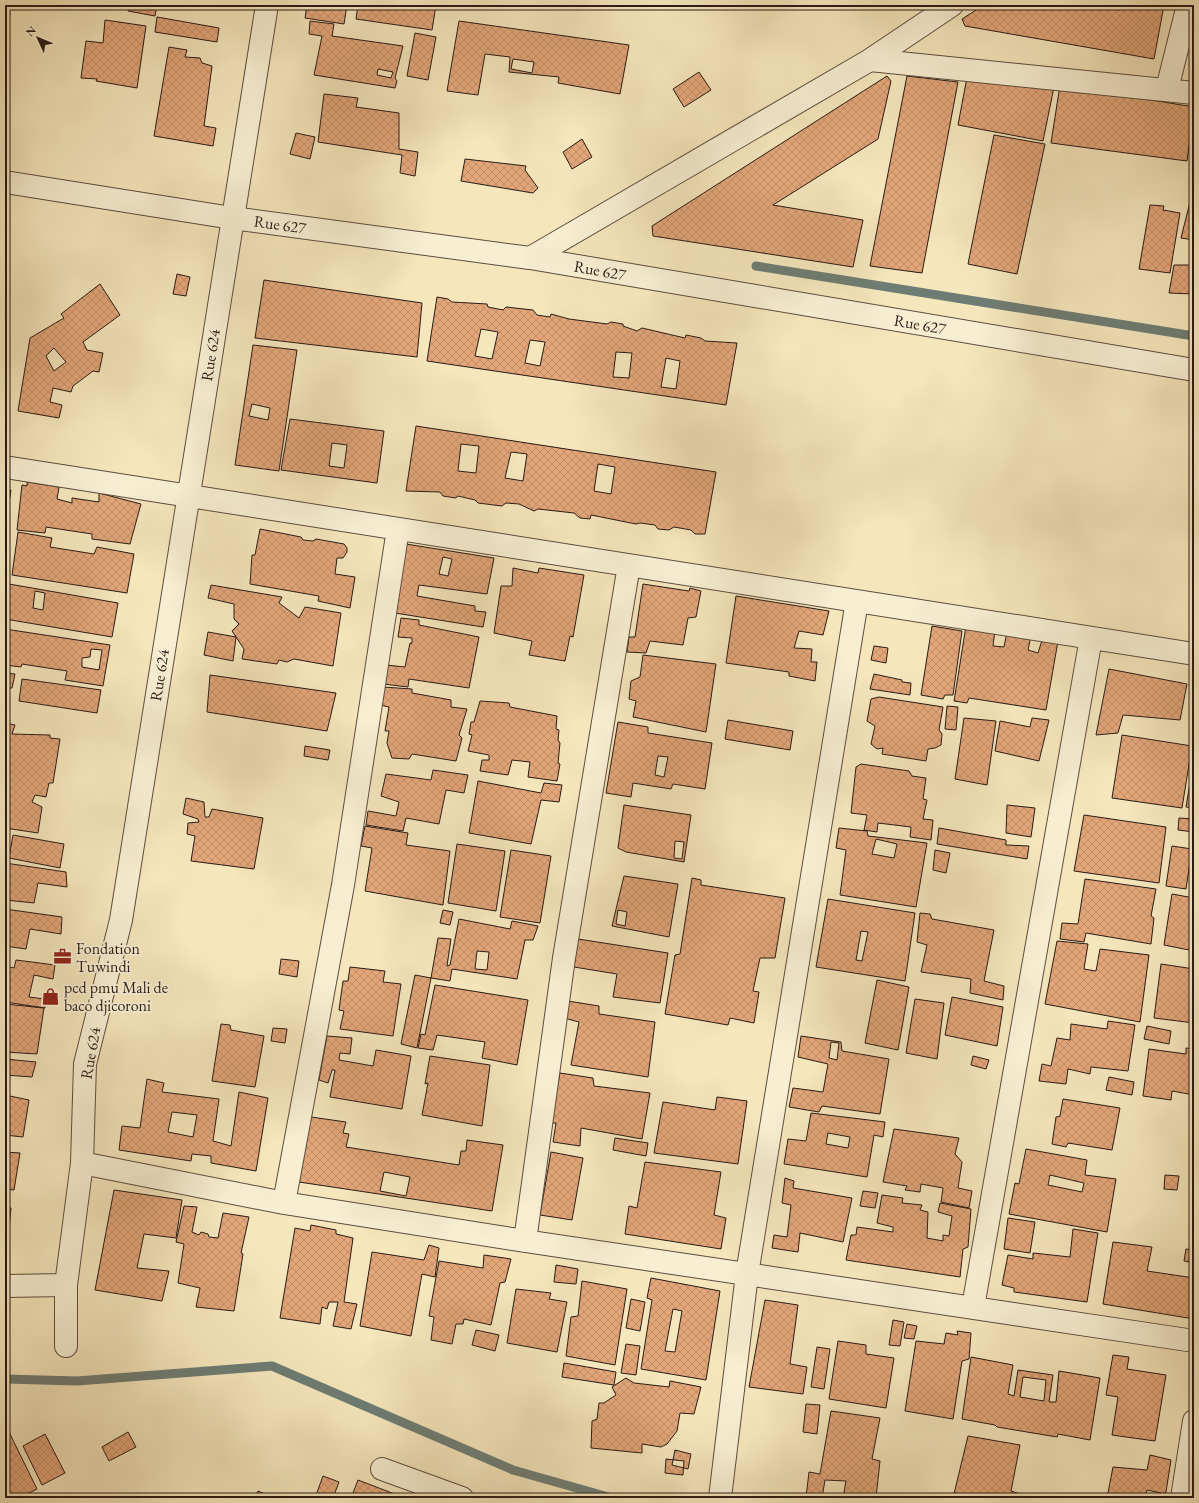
<svg xmlns="http://www.w3.org/2000/svg" width="1199" height="1503" viewBox="0 0 1199 1503" font-family="'EB Garamond',serif">
<style>
.lines{fill:none;stroke-linecap:round;stroke-linejoin:round}
.stream{stroke:#6e7d74;stroke-width:9}
.building{fill:url(#building-cross-hatch);stroke:#291a15;fill-rule:evenodd}
.minor-casing{stroke:#5c4d3f;stroke-width:24}
.tertiary-casing{stroke:#5c4d3f;stroke-width:24}
.minor{stroke:#f8efd3;stroke-width:22}
.tertiary{stroke:#f8efd3;stroke-width:22}
.labels{text-anchor:middle;stroke-width:3.5;stroke-linejoin:round;paint-order:stroke}
.street-label{font-size:16px;fill:#291a15;stroke:#f8efd3}
.poi-label{font-size:16px;fill:#291a15;stroke:#f8efd3;text-anchor:start}
</style>
<defs>
<pattern id="building-cross-hatch" width="8" height="8" patternUnits="userSpaceOnUse"><rect width="8" height="8" fill="#e2a679"/><path d="M0 0l8 8M0 8l8-8" fill="none" stroke="#c28e68"/></pattern>
</defs>
<rect width="100%" height="100%" fill="#f5e6bc"/>
<filter id="stains"><feTurbulence type="fractalNoise" baseFrequency=".005" numOctaves="4"/><feColorMatrix values="0 0 0 0 .2 0 0 0 0 .09 0 0 0 0 .02 0 0 0 .5 -.17"/></filter>
<radialGradient id="worn" r=".72"><stop offset=".6" stop-color="#630" stop-opacity="0"/><stop offset="1" stop-color="#630" stop-opacity=".3"/></radialGradient>
<g class="lines">
<!-- stream -->
<path class="stream" d="M756,266l438,70
M5,1379l72,2 195,-15 241,104 99,28"/>
</g>
<!-- building -->
<path class="building" d="M129,5h28l-2,11 -27,-5z
M307,5h40l-3,19 -39,-6z
M358,5h78l-4,25 -76,-11z
M984,5h96l40,5 1,-5h43l-10,54 -189,-33 -3,-7z
M5,12l5,1 -5,29z
M157,17l62,11 -2,14 -62,-10z
M105,20l41,6 -9,62 -41,-7 1,-2 -16,-1 5,-37 17,2z
M310,21l24,3 -2,12 71,10 -8,32 2,3 -2,7 -81,-13 8,-39 -13,-2zM378,69l15,3 -2,6 -14,-3z
M459,21l170,24 -9,49 -62,-11 1,-6 -50,-5 1,-15 -25,-3 -7,41 -31,-4zM513,59l21,3 -2,11 -21,-4z
M415,33l21,4 -8,43 -21,-4z
M169,47l18,3 -2,7 15,1 2,5 10,3 -8,60 12,2 -3,18 -59,-10z
M699,72l12,18 -27,17 -11,-18z
M968,72l86,15 -11,54 -85,-16z
M887,76l4,5 -13,58 -105,66 90,15 -10,47 -200,-31 -1,-10z
M907,76l51,6 -36,191 -52,-7z
M1060,85l134,22 -7,54 -136,-18z
M324,94l34,4 -2,9 43,6v36l19,3 -3,24 -15,-3 2,-18 -84,-13z
M296,133l19,4 -5,22 -20,-5z
M994,135l51,9 -28,130 -49,-10z
M582,139l10,18 -20,12 -9,-17z
M465,159l61,7 -1,4 13,18 -5,5 -72,-12z
M1191,198h3v42l-13,-2z
M1150,205l14,1 -1,4 17,3 -10,60 -31,-4z
M1174,265h20v29l-25,-1z
M177,274l13,3 -4,19 -13,-2z
M264,280l158,23 -5,54 -162,-19z
M100,284l20,31 -37,27 4,8 16,3 -4,19 -6,-1 -20,15 -2,6 -18,-4 -3,14 12,3 -3,13 -41,-7 12,-73 34,-20 -3,-4zM54,348l12,14 -12,9 -8,-15z
M437,297l11,2 4,3 35,2 1,3 15,3 3,-3 27,3 4,5 13,2 1,-3 18,5 38,5 4,-2 12,2v2l14,5 5,-3 43,10 1,-3 15,3 4,3 32,2 -11,62 -299,-44zM481,329l17,3 -6,27 -17,-3zM530,340l15,2 -5,24 -15,-3zM616,352l16,1 -3,25 -16,-1zM666,358l14,3 -4,28 -15,-2z
M253,345l44,5 -18,121 -44,-6zM252,404l18,4 -2,12 -19,-4z
M290,419l94,12 -7,52 -96,-13zM332,443l15,2 -3,23 -15,-2z
M416,426l300,46 -11,62h-10l-4,-4 -17,-3 -5,3 -11,-1 -3,-4 -15,-2 -4,1 -45,-9 -1,4 -10,-1 -6,-5 -36,-4 -4,2 -15,-7 -13,-1 -4,3 -24,-3 -3,-3 -17,-4 -2,2 -13,-2 -3,-4 -34,-1zM461,444l18,2 -3,27 -18,-2zM511,452l16,2 -4,27 -18,-3zM598,464l17,3 -4,27 -17,-3z
M27,482l32,5 -2,12 15,4v-5l27,4v-9l42,11 -11,40 -38,-5v-5l-46,-7 -1,6 -28,-3 5,-45 5,1z
M5,490h6l-6,38z
M260,529l41,8 2,3 10,1 3,-2 28,5 3,4v4l-4,6h-6l-2,16 20,3 -5,31 -32,-7 1,-5 -69,-12 2,-29h3z
M18,532l34,6 -2,9 44,7 3,-7 37,7 -7,39 -115,-18z
M406,544l88,14 -7,36 -68,-9 -2,11 58,10v5l11,1 -3,15 -88,-14zM443,557l9,2 -4,17 -9,-2z
M513,568l25,5 1,-5 45,7 -11,62 -3,-1 -5,25 -36,-6 3,-14 -38,-8 7,-47h11z
M9,584l109,19 -6,34 -107,-18v-15zM35,591l10,2 -2,17 -10,-2z
M643,584l46,7 1,-3 11,3 -5,26 -8,1 -5,27 -33,-4 -4,12 -19,-1 2,-15h6z
M211,585l71,12 -3,6 20,15 6,-11 36,6 -8,53 -39,-7 -7,3 -8,-2 -2,4 -35,-5 2,-10 -12,-18 7,-7 -5,-5v-15l-26,-6z
M736,596l93,15 -6,24 -24,-4 -5,17 18,1 -1,13h6l-2,19 -26,-5v-4l-63,-9z
M401,618l18,2v5l60,12 -10,51 -60,-9 -1,8 -25,-3 3,-19 19,2 5,-24h2v-5l-14,-1z
M932,626l30,5 -9,64h-8l-2,4 -22,-4z
M966,626l29,4 -2,16 11,1 3,-15 24,4 -3,14 10,3 5,-16 15,4 -12,69 -77,-12 -2,5 -13,-2z
M5,629l105,16 -7,41 -38,-6 2,-9 -45,-7 -1,3 -16,-2zM91,649l11,1 -3,20 -17,-3v-9l8,-1z
M208,632l28,5 -3,24 -29,-6z
M874,646l14,2 -2,15 -15,-3z
M643,655l73,9 -10,68 -73,-15 3,-16 -7,-2 2,-18 9,-4z
M1109,669l78,15 -7,36 -57,-5 -5,18 -22,2z
M5,673l10,1 -3,14h-5l-1,10z
M874,674l28,6v2l9,1 -1,12 -40,-6z
M210,675l126,18 -9,38 -120,-19z
M22,679l79,11 -4,23 -78,-12z
M383,687l29,2v4l39,7v7l16,2 -8,26 3,3 -6,23 -44,-7 -3,5 -17,-1 -5,-15 2,-12h-4l4,-24 -9,-2z
M879,697l64,10 -4,23 3,4 -1,11 -6,3 -7,1 -2,12 -44,-7 1,-6 -6,1 -6,-5 4,-18 -8,-5 4,-22z
M480,701l29,2 1,4 47,9 -1,13 3,1 -1,10 2,3 -2,20 2,1 -3,17 -29,-4 2,-15 -18,-2 -4,15 -28,-4 2,-11h7v-5l-21,-4 4,-16 -3,-1 2,-12h3z
M947,706l11,1 -2,23 -11,-1z
M964,718l32,3 -9,64 -32,-6z
M1032,718l17,2 -10,41 -44,-10 5,-30 30,6z
M728,720l65,11 -3,19 -65,-11z
M1192,721h2v12l-3,-1z
M618,722l30,5v6l64,10 -7,46 -32,-5 -2,5 -38,-6 -2,14 -25,-4zM658,756l10,1 -4,20 -9,-2z
M5,723l10,2 -3,9 38,1v3l10,1 -7,44h-4l-3,14 -11,-2 -3,7 10,5 -4,26 -33,-5z
M1122,735l70,11 -10,62 -70,-10z
M305,746l25,4 -2,10 -24,-4z
M1194,758v50l-8,-1z
M861,764l48,7 3,5 14,2 -3,21 4,1 -4,19 10,1 -2,20 -21,-3 1,-10 -33,-4 -1,9 -13,-2 3,-15 -16,-2 5,-46z
M433,770l35,5 -4,18 -18,-3 -7,34 -33,-6 -3,13 -37,-6 2,-14 28,5 3,-14 -18,-6 5,-22 45,6z
M478,781l63,12 3,-10 18,2 -3,17 -18,-2 -10,44 -62,-11z
M186,798l18,4 1,15h4l3,-8 51,9 -9,51 -63,-8 4,-25 -8,-2 1,-11 11,-1 -1,-3 -15,-5z
M624,805l67,10 -7,47 -58,-10 -8,-4zM675,841l9,1 -2,17 -8,-1z
M1007,805l28,3 -4,29 -25,-4z
M1084,815l82,12 -7,56 -85,-12z
M1179,818l15,1v13l-16,-2z
M365,826l43,7 -2,12 44,6 -7,54 -78,-14 7,-43 -11,-2z
M839,828l28,3 1,5 59,7 -11,64 -76,-12 6,-45 -10,-2zM876,839l21,5 -3,14 -22,-4z
M939,828l67,12v5l23,1 -2,13 -90,-15z
M13,835l51,9 -4,24 -51,-10z
M457,844l48,7 -9,60 -48,-8z
M1172,846l20,3 -6,40 -20,-3z
M511,850l40,6 -11,67 -40,-6z
M935,850l15,3 -4,20 -13,-3z
M5,863l61,9 1,15 -29,-4 -4,20 -29,-3z
M624,876l54,8 -9,53 -57,-11zM618,910l9,2 -2,14 -9,-2z
M692,878l9,2v5l84,13 -10,60h-15l-7,33 6,1 -5,31 -24,-5 -2,7 -63,-11 10,-59 5,-1z
M1085,879l71,10 -5,27 3,2 -3,26 -65,-11 -2,9 -24,-3 2,-16 16,1z
M1172,894l22,4v53l-30,-6z
M828,899l87,14 -10,68 -89,-14zM861,931l7,1 -6,29 -6,-1z
M5,909l57,8 -1,17 -31,-5 -4,20 -21,-3z
M443,910l10,2 -3,13 -10,-2z
M920,913l10,1 2,5 62,11 -10,51 20,5 -1,14 -33,-7 1,-14 -50,-7 6,-27 -10,-3z
M459,919l51,10 2,-8 26,5 -5,14h-8l-8,39 -65,-10 -2,12 -19,-3 7,-40 13,1 -4,27 3,-1zM477,951l12,1 -2,18 -12,-1z
M578,939l90,14 -8,50 -47,-6 4,-23 -43,-7z
M1057,941l31,3 -4,25 12,2 4,-22 49,6 -9,67 -95,-18z
M281,959l18,2 -2,16 -18,-3z
M16,960l39,5 -2,14 -19,-4 -5,22 16,2v9l-40,-6v-36l9,2z
M1161,964l33,5v54l-40,-5z
M350,967l35,4 -2,11 18,2 -8,52 -53,-7 4,-18 -5,-1 4,-29h5z
M415,975l16,3 -14,70 -16,-4z
M877,980l32,7 -11,63 -33,-7z
M435,985l93,15 -11,65 -35,-7 3,-16 -48,-7 -4,15 -15,-2 3,-14 4,1z
M952,997l51,10 -6,39 -52,-11z
M915,999l29,4 -7,56 -31,-6z
M568,1001l31,5v8l56,8 -7,55 -77,-12 8,-43 -15,-4z
M5,1004l39,4 -7,46 -32,-2z
M1108,1021l27,4 -7,46 -37,-4 -1,7 -22,-5 -2,15 -27,-3 3,-17 9,2 6,-28 13,2 1,-16 36,5z
M221,1024l9,1 1,5 33,6 -9,51 -43,-6z
M1147,1026l24,5 -2,13 -25,-5z
M273,1028l14,1 -2,14 -14,-2z
M327,1036l25,2 -2,16 -10,-1 -1,7 34,6 3,-16 35,6 -9,53 -72,-12 5,-27h-3l-4,13 -9,-3z
M801,1036l40,6 1,9 47,8 -9,55 -58,-8 -3,6 -30,-5 4,-19 30,4 5,-28 -30,-7zM831,1042l8,1 -2,17 -8,-2z
M1186,1048l8,1v46l-22,-4 -1,9 -28,-4 6,-47 37,5z
M430,1056l60,9 -8,61 -60,-11 6,-32 -3,1z
M973,1056l16,4 -3,9 -15,-4z
M5,1059l31,3 -4,15 -27,-2z
M560,1073l33,5 1,8 56,7 -8,46 -61,-11 -1,18 -27,-4 3,-19h-6z
M1109,1077l25,5 -2,13 -26,-5z
M147,1079l17,4 -2,9 57,7 -6,42 18,5 8,-54 29,6 -12,73 -45,-8v-7l-19,-2 -1,7 -72,-11 3,-24 18,2zM172,1112l25,3 -4,22 -25,-5z
M5,1095l24,5 -6,37 -18,-2z
M717,1097l30,4 -9,63 -84,-11 9,-51 52,8z
M1063,1099l57,9 -8,42 -44,-7 -2,4 -14,-3 4,-27 4,-1z
M811,1113l74,9 -2,15 -9,-2 -7,42 -83,-13 4,-25 18,2zM828,1133l22,4 -2,11 -22,-4z
M311,1117l35,5 -3,11 6,1 -3,13 113,18 2,-14h5l1,-11 36,5 -11,66 -193,-29zM384,1172l26,5 -4,19 -26,-5z
M894,1129l65,9 -4,16 7,8 -4,26 14,3 -3,17 -28,-6 2,-14 -22,-4 -1,8 -15,-2 2,-4 -24,-4z
M615,1138l33,5 -2,13 -33,-6z
M1026,1149l61,11 -2,15 31,4 -9,53 -98,-18 6,-31 4,1zM1050,1175l34,8 -2,9 -34,-7z
M5,1152l15,1 -6,37 -9,-1z
M551,1152l32,6 -11,62 -32,-5z
M645,1162l76,10 -7,43 12,3 -5,31 -96,-15 4,-28 8,2z
M1165,1175l14,1 -2,14 -13,-1z
M785,1178l9,3 -1,7 59,10 -9,44 -43,-9 -2,19 -26,-4 2,-13 13,2 4,-32 -9,-2z
M114,1190l68,10 -6,38 -32,-4 -7,34 32,3 -7,30 -67,-11z
M863,1191l15,2 -3,15 -15,-2z
M882,1195l21,3 -1,5 20,2 -2,5 8,2 -1,26 16,3v-6l6,1 3,-20 -14,-4 2,-9 31,6 -3,38 -5,2 -3,28 -114,-17 5,-25h5l1,-8 36,5v-5l-16,-4z
M184,1206l13,1 -5,25 7,3 2,-3 7,2 1,3 9,1 5,-25 26,4 -8,36 2,1 -9,57 -38,-4 4,-19 -22,-5 6,-39 -8,-2z
M5,1207l6,1 -2,20h-4z
M1008,1218l27,4 -5,31 -26,-4z
M311,1225l25,5v4l17,4 -9,64 13,2 -6,25 -18,-3 5,-24h-9l-2,7 -5,-2 -2,17 -40,-6 15,-90 15,3z
M1073,1229l25,4 -11,69 -73,-10v-4l-12,-3 6,-30 25,4v-6l37,4z
M1113,1242l39,5 -5,24 47,7v41l-91,-15z
M429,1245l10,3 -4,29 -13,-3 -11,62 -51,-10 12,-74 52,8z
M1186,1249l8,1v13l-10,-2z
M5,1255h4l-2,17h-2z
M484,1255l27,4 -6,23 -5,1 -9,42 -27,-6 -1,5h-7l-4,20 -21,-4 3,-23 -5,-1 10,-55 44,7z
M556,1265l22,4 -2,15 -22,-2z
M651,1278l69,13 -14,89 -65,-11 11,-69 -5,-2zM673,1309l9,2 -7,41 -10,-1z
M582,1281l45,8 -12,76 -49,-9 5,-39 7,-1z
M516,1289l35,4 -2,6 18,3 -10,50 -50,-9z
M631,1299l14,3 -5,29 -14,-3z
M765,1300l33,5 -8,59 17,3 -4,27 -54,-7z
M893,1320l11,2 -4,24 -11,-1z
M907,1324l10,2 -3,13 -10,-1z
M476,1330l23,5 -4,16 -23,-6z
M957,1331l14,2 -2,26 -7,2 -9,58 -48,-8 11,-70 28,3 2,-11 12,2z
M838,1341l28,4v9l28,4 -8,50 -57,-9z
M626,1344l14,2 -4,29 -15,-2z
M817,1347l13,2 -6,40 -13,-2z
M1113,1355l16,2 -2,12 39,6 -11,66 -43,-6 6,-38 -12,-2z
M971,1357l42,8 -5,29 6,2 4,-26 35,5 -4,27h7l3,-31 41,7 -10,62 -32,-6 -1,3 -60,-10 -2,-2 -33,-6zM1023,1377l23,3 -2,21 -24,-4z
M564,1363l52,9 -2,13 -52,-8z
M626,1378l8,5 35,4 1,-6 31,6 -7,27 -14,-1 -3,18 -10,13 -6,3 -19,-3v9l-51,-5 1,-27 5,-2 2,-16h5l12,-8 -4,-8z
M806,1404l14,1 -3,29 -14,-2z
M831,1411l49,7 -8,41 8,2 -4,37h-33l3,-17 -21,-1 -3,18 -16,-1 3,-25 11,2z
M8,1430l29,59 -18,9h-14v-67z
M128,1432l8,15 -27,14 -7,-14z
M45,1434l20,39 -23,12 -19,-39z
M968,1436l52,9 -9,46 9,3v4h-67z
M675,1450l16,4 -3,15 -16,-4z
M1150,1455l21,5 -6,38h-6l2,-5 -14,-3 -3,8h-53l1,-4 15,4 6,-31 34,3z
M666,1459l18,2 -1,14 -18,-2z
M323,1476l16,6 -6,16h-18z
M358,1480l47,18h-54z
M258,1491l16,7h-19z"/>
<g class="lines">
<defs>
<path id="minor" d="M870,60l324,33
M1167,89l21,-84
M530,258l340,-198 82,-55
M5,467l1189,187
M82,1163l202,40 241,38 669,100
M284,1203l59,-318 55,-356
M525,1241l39,-283 65,-393
M5,1286l61,-1
M973,1307l118,-669
M66,1346v-61l16,-122 3,-99 36,-144 146,-915
M382,1469l80,29
M720,1498l27,-224 110,-673
M1182,1498l12,-77"/>
<path id="tertiary" d="M5,182l227,36 298,40 664,112"/>
</defs>
<!-- minor casing -->
<use href="#minor" class="minor-casing"/>
<!-- tertiary casing -->
<use href="#tertiary" class="tertiary-casing"/>
<!-- minor -->
<use href="#minor" class="minor"/>
<!-- tertiary -->
<use href="#tertiary" class="tertiary"/>
</g>
<!-- icons -->
<defs>
<symbol id="office-bare" viewBox="-9 -9 18 18"><path d="M-6-3h4V-5.5h4V-3h4V5H-6ZM-1-4.5V-3h2v-1.5ZM-6 0V1H6V0Z" fill="#8f2418" stroke="#f8efd3" stroke-width="2.5" paint-order="stroke"/></symbol>
<symbol id="shop-bare" viewBox="-9 -9 18 18"><path d="M-5-2.5h2.3a2.7 3.5 0 0 1 5.4 0H5L5.5 6h-11ZM-1.5-2.5h3a1.5 2.3 0 0 0-3 0Z" fill="#8f2418" stroke="#f8efd3" stroke-width="2.5" paint-order="stroke"/></symbol>
</defs>
<g fill-rule="evenodd">
<use href="#office-bare" x="50" y="944" width="25" height="25"/>
<use href="#shop-bare" x="38" y="984" width="25" height="25"/>
</g>
<g class="labels">
<!-- street labels -->
<g class="street-label">
<text transform="translate(280 224) rotate(8)" y="6">Rue 627</text>
<text transform="translate(600 270) rotate(10)" y="6">Rue 627</text>
<text transform="translate(920 324) rotate(10)" y="6">Rue 627</text>
<text transform="translate(210 355) rotate(-81)" y="6">Rue 624</text>
<text transform="translate(159 675) rotate(-81)" y="6">Rue 624</text>
<text transform="translate(90 1053) rotate(-80)" y="6">Rue 624</text>
</g>
<!-- poi labels -->
<g class="poi-label">
<text x="76" y="954">Fondation<tspan x="76" dy="18">Tuwindi</tspan></text>
<text x="64" y="993">pcd pmu Mali de<tspan x="64" dy="18">baco djicoroni</tspan></text>
</g>
</g>
<!-- margin -->
<rect width="1199" height="1503" fill="none" stroke="#f5e6bc" stroke-width="20"/>
<rect x="6" y="6" width="1187" height="1491" fill="none" stroke="#291a15" stroke-width="2"/>
<rect x="10" y="10" width="1179" height="1483" fill="none" stroke="#291a15"/>
<!-- north arrow -->
<g transform="translate(38 38) rotate(314)" stroke="#f8efd3" stroke-width="3" paint-order="stroke">
<path d="M0-3L7 15L0 10L-7 15Z" fill="#291a15"/>
<text y="-6" font-size="11" font-weight="bold" text-anchor="middle" fill="#291a15">N</text>
</g>
<rect width="100%" height="100%" filter="url(#stains)"/>
<rect width="100%" height="100%" fill="url(#worn)"/>
</svg>
